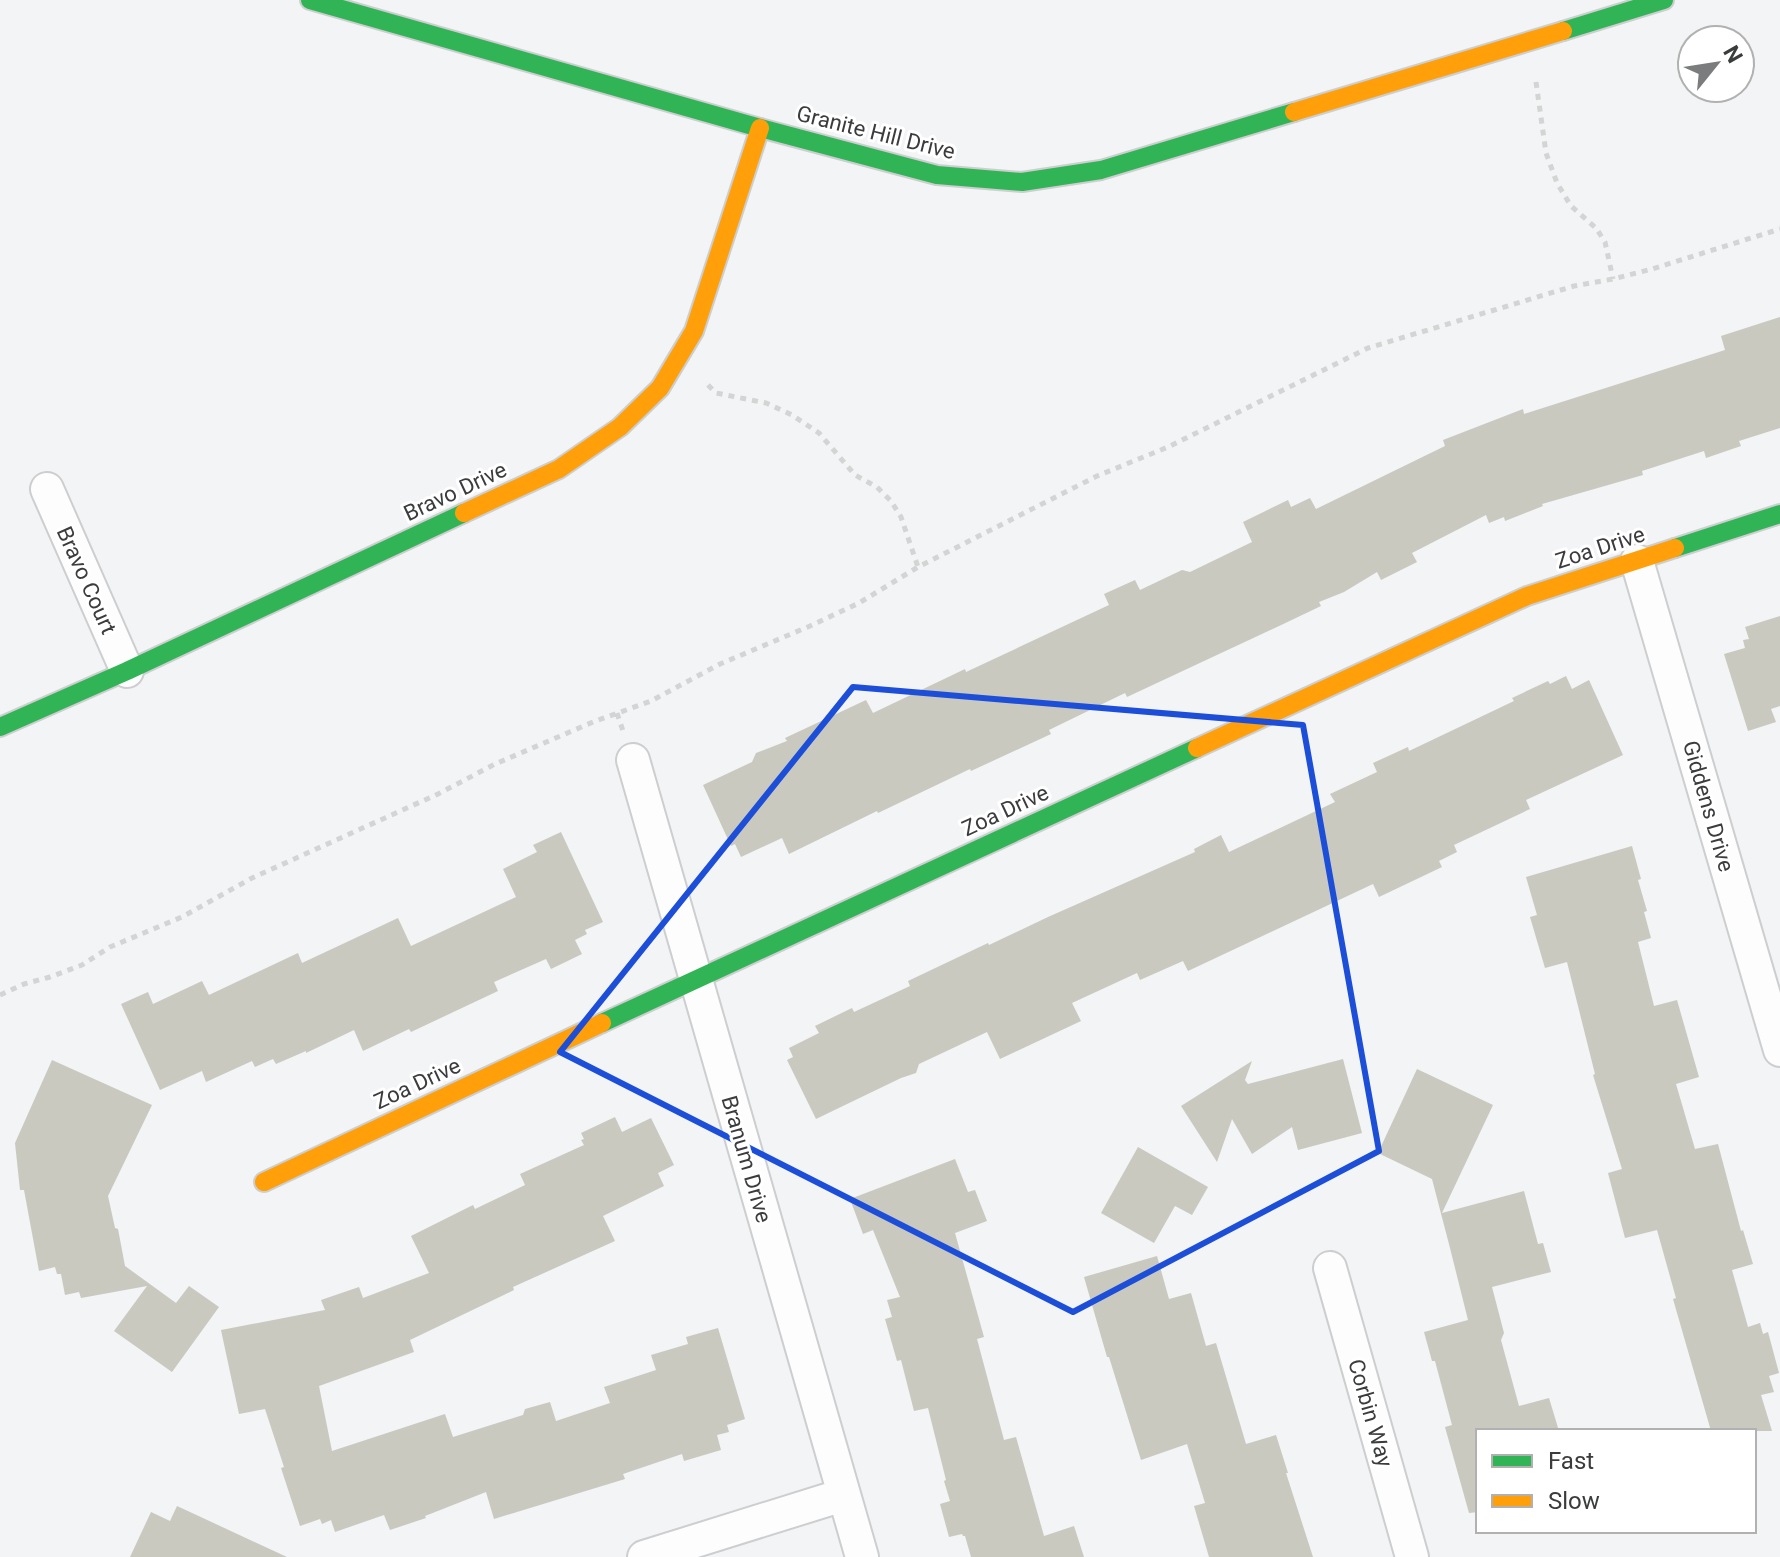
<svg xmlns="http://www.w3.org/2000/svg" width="1780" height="1557" viewBox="0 0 1780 1557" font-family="Roboto,sans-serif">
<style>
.building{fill:#c9c9bf}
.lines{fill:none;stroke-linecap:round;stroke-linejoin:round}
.street-casing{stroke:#cdcecf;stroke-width:36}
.fast-casing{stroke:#cdcecf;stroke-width:22}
.slow-casing{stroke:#cdcecf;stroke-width:22}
.path{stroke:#d3d4d4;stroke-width:5;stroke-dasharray:6 6;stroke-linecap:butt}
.street{stroke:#fdfdfe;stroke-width:32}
.fast{stroke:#30b455;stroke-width:18}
.slow{stroke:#ff9f0a;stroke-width:18}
.marked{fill:none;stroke:#1d4ed8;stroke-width:6;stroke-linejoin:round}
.labels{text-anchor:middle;stroke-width:6;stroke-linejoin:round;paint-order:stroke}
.street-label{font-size:22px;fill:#3b3c3d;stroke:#fff}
</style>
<rect width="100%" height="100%" fill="#f2f4f5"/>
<!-- building -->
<path class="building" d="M1780,317v111l-41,13 2,5 -35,12 -2,-7 -62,20 1,4 -101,29 1,2 -38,15 -1,-4 -15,6 -3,-8 -74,38 5,9 -36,18 -4,-8 -33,20 -25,10 2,4 -44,21 -150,70 -2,-4 -76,37 2,4 -80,37 -1,-2 -92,44 -1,-2 -88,43 -7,-16 -41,19 -6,-13 -4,2 -28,-61 49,-23 4,-9 31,-12 -2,-3 81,-38 7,13 92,-44 1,3 143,-67 -5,-11 31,-14 5,10 42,-20 8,2 62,-30 -9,-20 45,-22 3,7 19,-9 6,11 129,-63 -2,-6 80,-31 1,5 201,-64 -4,-14z
M1780,616v90l-9,3 5,13 -28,9 -24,-77 21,-6 -2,-8 6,-1 -4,-12z
M1566,676l6,13 17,-9 34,75 -97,45 4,9 -76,36 3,7 -18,9 3,6 -63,30 -6,-13 -185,87 -5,-10 -43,19 -3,-7 -65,30 9,18 -81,38 -13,-27 -68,32 -3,9 -15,5 -85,41 -29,-59 6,-3 -4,-9 30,-15 -4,-7 37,-18 2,4 56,-26 -2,-5 80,-38 1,2 59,-28 147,-65 -1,-3 27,-14 8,17 106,-50 -5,-8 47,-22 -4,-9 35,-16 1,4 105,-50 -2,-3 36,-17 2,3z
M561,832l42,90 -18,8 2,4 -12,6 7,14 -31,15 -5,-10 -52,23 4,9 -87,41 -2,-3 -46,22 -9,-21 -48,23v-2l-30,13 -3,-5 -18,8 -3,-6 -46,21 -4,-11 -42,19 -39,-86 27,-12 5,12 49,-23 7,14 89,-42 4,10 96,-45 13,28 105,-49 -13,-28 34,-17 -4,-7z
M1632,846l9,33 -3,1 9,31 -3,1 7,26 -13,4 16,64 23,-6 22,77 -23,7 19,65 23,-5 23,87 2,-1 10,34 -21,6 16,57 12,-4 3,11 5,-2 11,41 -10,3 5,16 -13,3 11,36h-61l-38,-132 3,-1 -19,-68 -32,8 -17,-65 14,-4 -29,-94 2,-1 -28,-112 -22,6 -15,-51 7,-2 -11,-38z
M1343,1059l19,74 -64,17 -6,-23 -40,27 -20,-35 -15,43 -36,-56 71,-45 -7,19 3,4z
M52,1060l100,45 -44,91 7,32 3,1 7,37 51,37 13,-17 30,21 -47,65 -58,-41 33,-45 -66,12 -2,-6 -14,3 -4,-21h-4l-2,-7 -16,4 -15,-81h-4l-5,-47z
M1417,1069l76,36 -51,108 82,-22 14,53 5,-1 8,29 -59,15 12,46 -3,7 18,66 30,-8 10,33h-81v81l-9,1 -24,-86 7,-2 -17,-64h-3l-8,-29 44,-12 -18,-72 -18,-69 -54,-26z
M615,1117l7,15 29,-14 23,47 -16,8 6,13 -61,30 12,25 -102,46 1,3 -104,50 4,12 -95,34 13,65 113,-37 8,23 70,-22 2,-6 25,-7 6,19 54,-18 -6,-16 52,-17 -5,-15 37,-11 -2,-7 32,-9 27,91 -18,6 2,7 -12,3 4,15 -37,11 -2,-7 -59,20 2,5 -131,40 -8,-27 -61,24 1,2 -36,12 -6,-15 -49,17 -4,-12 -9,4 -2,-5 -20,7 -19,-58 3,-1 -19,-58 -26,5 -18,-84 104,-20 -4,-10 38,-13 4,11 66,-25 -18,-37 62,-31 2,4 50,-24 -5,-11 64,-29 -3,-5 3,-1 -3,-6z
M1138,1147l70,40 -16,28 -17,-9 -21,37 -53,-30z
M955,1159l13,33 7,-2 12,31 -32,12 29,104 -7,2 27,101 12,-3 28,99 30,-10 10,31h-113l-6,-21h-2l-1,-2 -13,3 -9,-33 10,-3 -6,-20 2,-1 -18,-72 -14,3 -13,-51 -4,1 -12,-42 7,-2 -5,-17 13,-3 -27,-67 -10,4 -13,-35z
M1157,1256l12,43 22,-6 15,53 10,-3 30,101 30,-9 12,38h-2l27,84h-104l-15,-51 11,-3 -18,-59 -46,16 -32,-103h-2l-23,-80z
M177,1506l110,51h-157l21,-45 19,9z"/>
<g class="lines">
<defs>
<path id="street" d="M47,489l80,182
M1637,561l143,489
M633,760l229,797
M1330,1268l82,289
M644,1557l199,-62"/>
<path id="fast" d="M310,0l450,128 177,47 85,7 79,-12 193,-58
M1563,31l101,-31
M1675,548l105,-34
M0,727l127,-56 337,-158
M602,1023l595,-275"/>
<path id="slow" d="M1294,112l269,-81
M464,513l95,-44 61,-42 40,-39 34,-57 66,-203
M1197,748l330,-152 148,-48
M264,1182l338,-159"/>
</defs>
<!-- street casing -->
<use href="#street" class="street-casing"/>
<!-- fast casing -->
<use href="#fast" class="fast-casing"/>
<!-- slow casing -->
<use href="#slow" class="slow-casing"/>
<!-- path -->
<path class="path" d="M1536,82l10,71 11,30 14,23 25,22 9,14 8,37
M708,385l8,8 50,10 26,12 27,18 36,42 22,12 14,14 10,16 17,50
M617,713l6,18
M0,995l24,-11 26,-7 32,-12 28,-18 72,-30 70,-39 186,-84 57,-30 98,-42 58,-21 69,-37 90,-38 49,-23 59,-36 179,-91 71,-29 200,-99 206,-62 39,-7 39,-10 128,-40"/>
<!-- street -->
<use href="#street" class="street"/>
<!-- fast -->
<use href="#fast" class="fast"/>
<!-- slow -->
<use href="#slow" class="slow"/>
</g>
<!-- marked area -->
<path class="marked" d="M853,687l450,38 76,426 -306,161 -513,-260z"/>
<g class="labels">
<!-- street labels -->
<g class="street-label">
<text transform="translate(876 132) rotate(14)" y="8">Granite Hill Drive</text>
<text transform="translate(455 491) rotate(-25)" y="8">Bravo Drive</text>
<text transform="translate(1600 547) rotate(-18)" y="8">Zoa Drive</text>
<text transform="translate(87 580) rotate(66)" y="8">Bravo Court</text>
<text transform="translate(1709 806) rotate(74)" y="8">Giddens Drive</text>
<text transform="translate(1005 810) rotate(-25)" y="8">Zoa Drive</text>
<text transform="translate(417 1083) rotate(-25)" y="8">Zoa Drive</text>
<text transform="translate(747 1159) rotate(74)" y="8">Branum Drive</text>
<text transform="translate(1371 1413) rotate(74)" y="8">Corbin Way</text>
</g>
</g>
<!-- legend -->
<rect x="1476" y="1429" width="280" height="104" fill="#ffffff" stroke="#b1b1b1" stroke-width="2"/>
<rect x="1492" y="1455" width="40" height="12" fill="#30b455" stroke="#b1b1b1" stroke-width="2"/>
<text x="1548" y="1469" font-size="24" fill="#3b3c3d">Fast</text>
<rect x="1492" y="1495" width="40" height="12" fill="#ff9f0a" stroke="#b1b1b1" stroke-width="2"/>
<text x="1548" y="1509" font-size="24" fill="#3b3c3d">Slow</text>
<!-- north arrow -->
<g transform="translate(1716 64) rotate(60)"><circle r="38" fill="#ffffff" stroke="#b1b1b1" stroke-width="2"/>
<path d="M0-6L14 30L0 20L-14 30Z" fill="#7b7c7d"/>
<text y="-12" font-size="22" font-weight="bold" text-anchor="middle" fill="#3b3c3d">N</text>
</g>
</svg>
